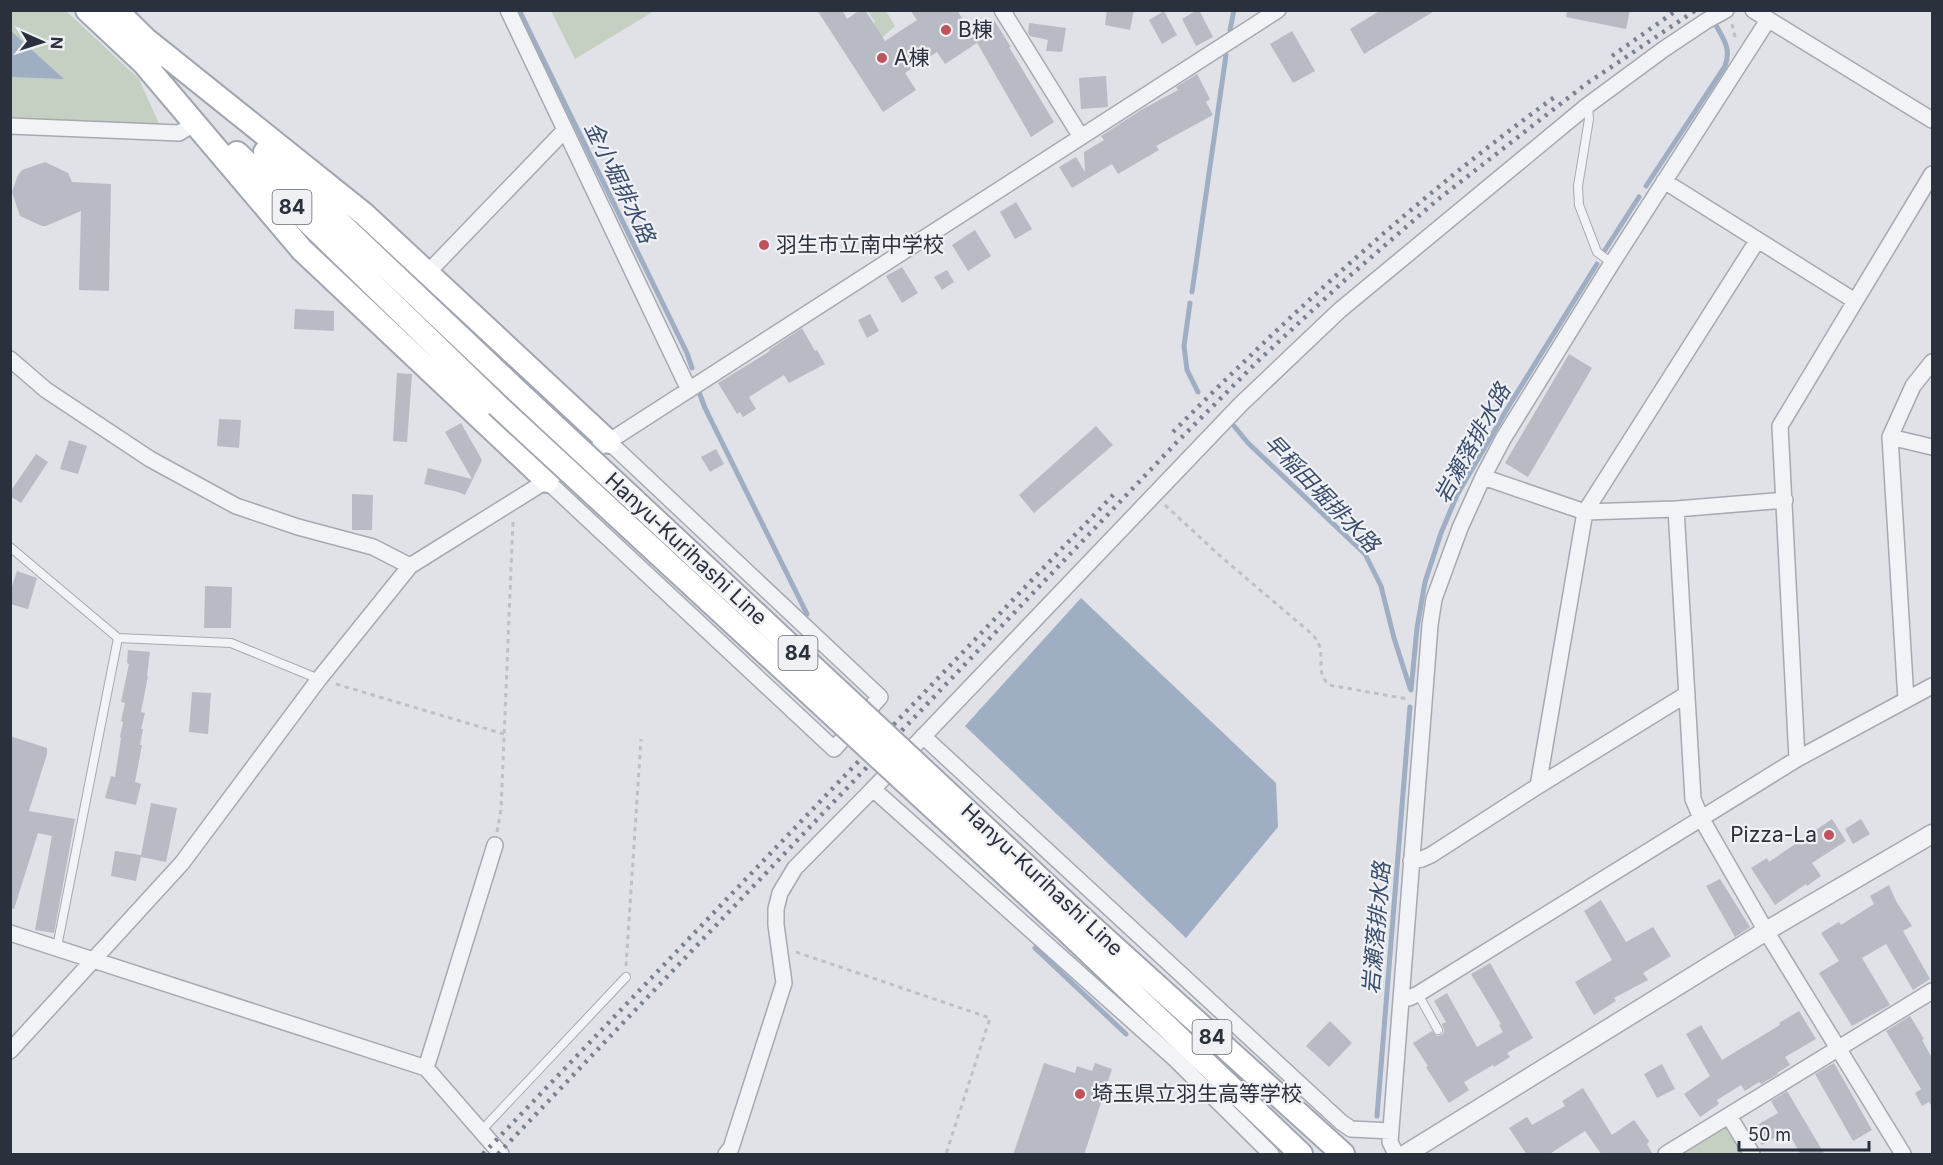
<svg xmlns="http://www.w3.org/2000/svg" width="1943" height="1165" viewBox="0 0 1943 1165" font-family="Inter,'Noto Sans JP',sans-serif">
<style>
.green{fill:#c5d0c2}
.water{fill:#9faec3}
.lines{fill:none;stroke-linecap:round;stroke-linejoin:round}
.stream{stroke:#9faec3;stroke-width:5}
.building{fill:#b8bbc3}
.service-casing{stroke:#a6a9b1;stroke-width:10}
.minor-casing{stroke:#a6a9b1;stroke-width:18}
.tertiary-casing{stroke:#a6a9b1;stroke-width:21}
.primary-casing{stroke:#a1a6b2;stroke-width:26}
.path{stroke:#bec0c6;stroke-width:3;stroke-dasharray:4.5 4.5;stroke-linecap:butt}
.service{stroke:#f2f3f6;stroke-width:8}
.minor{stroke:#f2f3f6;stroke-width:15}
.tertiary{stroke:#f2f3f6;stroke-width:18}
.primary{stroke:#fff;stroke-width:22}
.rail{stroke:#7b818f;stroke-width:4.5;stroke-dasharray:3 6;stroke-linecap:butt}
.primary-bridge-casing{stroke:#a1a6b2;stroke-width:26;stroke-linecap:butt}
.primary-bridge{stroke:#fff;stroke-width:22}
.poi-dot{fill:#be535c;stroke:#eff1f5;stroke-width:2}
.labels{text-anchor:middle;stroke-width:4.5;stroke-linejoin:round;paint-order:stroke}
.shield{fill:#eff1f5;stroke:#666a74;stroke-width:1.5}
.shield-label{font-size:20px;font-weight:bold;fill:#2b303d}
.poi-label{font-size:21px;fill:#2b303d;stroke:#eff1f5;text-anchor:start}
.street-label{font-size:21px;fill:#2b303d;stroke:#eff1f5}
.water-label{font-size:22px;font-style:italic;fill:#394c6c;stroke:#eff1f5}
</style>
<rect width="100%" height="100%" fill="#e0e2e7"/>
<!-- green -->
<path class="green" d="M65,10l74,69 21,47 -149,-7v-108z
M551,11h103l-79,48z
M868,11h18l9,15 -19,17 -7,-14 6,-7z
M1726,1124l18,30h-68z"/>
<!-- water -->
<path class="water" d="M10,31h1l53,48 -53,-2z
M1081,598l195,185 2,44 -92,111 -221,-212z"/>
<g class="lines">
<!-- stream -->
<path class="stream" d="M519,10l168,343 5,15
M1230,30l4,-20
M1646,186l79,-120c6,-16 0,-25 -8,-39
M1605,250l34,-53
M1192,292l34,-237
M1190,303l-6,43 3,24 11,22
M699,392l6,16 102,206
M1234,426l14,17 117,111 16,32 13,52 16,50
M1411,690l6,-62 8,-46 16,-49 16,-38 53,-91 87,-140
M1035,948l91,86
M1377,1116l33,-409"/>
</g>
<!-- building -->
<path class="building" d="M817,10h25l5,9 13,-9h5l20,31 32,-21 -7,-10h47l20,33 -32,21 -8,-12 -32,21 11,17 -33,22z
M1107,10h27l-4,20 -25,-5z
M1197,10h2l14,27 -17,9 -14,-27z
M1381,10h55l-72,44 -14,-25z
M1567,10h63l-4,19 -60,-12z
M1164,11l13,24 -15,9 -13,-24z
M994,20l17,27h-2l45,75 -23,15 -59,-103z
M1029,23l37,5 -4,24 -16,-1 2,-11 -18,-4 -2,-3z
M1292,31l23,40 -22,12 -23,-39z
M1197,74l13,25 -4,3 7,13 -57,31 3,4 -41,24 -6,-10 -40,24 -13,-21 17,-10 9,15 -1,-20 20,-12 -3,-4 40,-26 37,-20 -2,-3z
M1106,76l2,31 -27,2 -2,-31z
M45,162l23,11 4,9 39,2 -2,107 -30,-1 2,-79 -35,15h-4l-22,-10 -8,-24 6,-17 4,-5z
M1016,202l16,27 -17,10 -15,-27z
M975,230l16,26 -23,15 -16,-26z
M902,267l16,26 -16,10 -16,-27z
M947,270l7,12 -12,8 -8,-13z
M295,309l39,2v20l-40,-2z
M870,314l9,17 -12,7 -9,-18z
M802,328l13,23 2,-1 8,14 -36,19 -5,-8 -35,22 7,12 -13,8 -3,-5 -3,2 -19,-31 52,-32 -1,-1z
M1569,354l23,14 -64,109 -23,-14z
M397,373l15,1 -5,68 -14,-1z
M219,419l22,1 -2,28 -22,-2z
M461,423l21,37 -17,35 -7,-3 -34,-8 4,-16 44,11 -27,-47z
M1096,426l17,19 -79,68 -15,-18z
M69,440l18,6 -9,28 -18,-5z
M716,449l8,15 -14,8 -9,-15z
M36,454l12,8 -27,41 -11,-7v-4z
M352,494l21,1 -1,35h-20z
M17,571l20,7 -9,31 -18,-5v-12z
M205,586l27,1 -1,41h-27z
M128,650l22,2 -3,24h1l-7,36 4,1 -4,16h2l-3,16h2l-7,37 6,2 -5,21 -31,-7 6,-22 4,1 6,-39 -1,-1 3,-15 -2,-1 4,-18 -4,-1 8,-38 -2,-1z
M192,692l19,1 -3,41 -19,-2z
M10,736l37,12v6l-18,57 46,8 -21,114 -19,-3 17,-94 -14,-3 -24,76 -4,-1z
M151,803l26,5 -11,54 -25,-5 -5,24 -25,-5 4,-25 26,4z
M1832,819l14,22 -34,22 9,13 -14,10 -1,-2 -31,21 -24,-37 16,-10 2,4z
M1861,819l9,15 -17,10 -8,-15z
M1720,879l30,48 -15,10 -29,-51z
M1889,885l7,16 16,25 -9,5 27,48 -17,11 -27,-46 -24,14 28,47 -38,21 -33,-53 20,-12 -18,-28 18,-11 2,3 33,-21 -4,-8z
M1601,900l25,42 27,-15 18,29 -28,17 5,7 -34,18 2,3 -22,14 -19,-33 37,-22 -28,-49z
M1490,963l43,75 -26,15 3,4 -16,10 -1,-2 -29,17 5,8 -20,13 -23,-36 2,-1 -15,-23 19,-12 5,5 6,-2 1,-4 -2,-6 4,-2 -12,-21 13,-8 30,54 26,-15 -4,-7 2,-1 -30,-50z
M1799,1011l17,28 -31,18 5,8 -13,8 1,1 -17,10 -2,-2 -14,9 -4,-6 -24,15 2,4 -19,13 -16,-23 26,-18 -24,-42 15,-9 21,35 58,-35 -1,-2z
M1910,1016l14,23 -2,1 10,18v49l-3,-5 -7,4 -7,-13 6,-4 -35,-58z
M1330,1021l22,22 -23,24 -23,-21z
M1044,1063l31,10 2,-7 15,5 3,-8 17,6 -28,86h-71z
M1834,1063l38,67 -19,11 -38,-67z
M1662,1064l13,25 -18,9 -13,-24z
M1583,1088l29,47 22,-15 15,21 -2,3 6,11h-51l-17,-24 -37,24h-21l-18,-27 18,-11 5,8 33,-19 -3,-5z
M1787,1091l22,37 16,27h-24l-14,-25 -25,15 -10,-17 26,-15 -7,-12z"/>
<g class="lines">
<defs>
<path id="service" d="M1588,105l1,14 -11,67 1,19 18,47 15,11
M10,547l108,91 113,5 88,36
M57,947l61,-309
M1418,994l20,36
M481,1131l145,-154"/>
<path id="minor" d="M508,10l181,380
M1002,10l79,127
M1753,10l179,110
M10,126l169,7 16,-10
M1664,181l191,120
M436,264l129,-134
M10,359l36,31 104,69 86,47 62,21 75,20 37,19
M1890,437l42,10
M580,460l698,-450
M1483,477l102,35 91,-3 109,-9
M547,481l287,268 46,-52 -271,-255
M1676,509l17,290 8,19 65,113 137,223
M1906,700l-16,-263 23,-51 19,-24
M923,736l418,386 10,7 40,2
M1797,759l-17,-333 152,-252
M1538,786l149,-92
M1411,861l11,-2 9,-4 107,-69 47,-274 172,-271
M10,933l416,135 75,86
M1402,998h7l9,-4 379,-235 135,-73
M10,1051l172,-188 137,-184 91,-113 144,-90
M426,1068l69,-223
M1729,1116l23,38
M726,1154l5,-6 53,-165 -8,-58v-16l4,-16 15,-25 78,-79
M1271,1154l-96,-95 -302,-270 368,-385 99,-94 248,-205 76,-56 42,-28 20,-11
M1396,1154l-6,-12 40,-517 4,-26 26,-71 23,-51 20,-38 109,-176 156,-243
M1666,1154l266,-163"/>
<path id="tertiary" d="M1406,1154l360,-223 166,-97"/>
<path id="primary" d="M87,10l64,60
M116,10l42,41
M148,41l216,173 245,228
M141,60l161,190 245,231
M265,152l248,235
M237,153l260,252
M1083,919l260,235
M1070,934l231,220"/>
</defs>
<!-- service casing -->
<use href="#service" class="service-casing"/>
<!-- minor casing -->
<use href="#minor" class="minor-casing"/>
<!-- tertiary casing -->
<use href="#tertiary" class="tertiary-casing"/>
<!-- primary casing -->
<use href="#primary" class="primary-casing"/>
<!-- path -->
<path class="path" d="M1732,24l4,17
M1165,505l54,50 94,80c3,4 6,8 7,13 3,14 -3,26 9,37l79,14
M336,684l168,50
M497,832l4,-22 12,-289
M796,952l194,66 -44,136
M626,966l15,-227"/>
<!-- service -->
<use href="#service" class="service"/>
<!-- minor -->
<use href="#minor" class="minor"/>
<!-- tertiary -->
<use href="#tertiary" class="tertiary"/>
<!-- primary -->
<use href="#primary" class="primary"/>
<!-- rail -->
<path class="rail" d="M1612,56l65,-46
M1173,432c120,-121 245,-236 383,-336
M483,1154l634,-663
M498,1154l679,-712 82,-82 86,-80 91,-79 150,-117 110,-74"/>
<defs>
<path id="primary-bridge" d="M513,387l570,532
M497,405l573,529"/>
</defs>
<!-- primary-bridge casing -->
<use href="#primary-bridge" class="primary-bridge-casing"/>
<!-- primary-bridge -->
<use href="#primary-bridge" class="primary-bridge"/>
</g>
<!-- markers -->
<g class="poi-dot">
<circle cx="946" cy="30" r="6"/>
<circle cx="882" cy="58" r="6"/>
<circle cx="764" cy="245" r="6"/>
<circle cx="1829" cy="835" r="6"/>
<circle cx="1080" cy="1094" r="6"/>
</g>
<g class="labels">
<!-- shield labels -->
<g class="shield">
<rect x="272.5" y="190" width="39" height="34" rx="4.5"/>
<rect x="778.5" y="636" width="39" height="34" rx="4.5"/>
<rect x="1192.5" y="1020" width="39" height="34" rx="4.5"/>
</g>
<g class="shield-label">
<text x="292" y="214">84</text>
<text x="798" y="660">84</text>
<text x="1212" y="1044">84</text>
</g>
<!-- poi labels -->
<g class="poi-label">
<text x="958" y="37">B棟</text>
<text x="894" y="65">A棟</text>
<text x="776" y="252">羽生市立南中学校</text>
<text x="1817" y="842" text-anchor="end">Pizza-La</text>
<text x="1092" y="1101">埼玉県立羽生高等学校</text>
</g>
<!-- street labels -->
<g class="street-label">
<text transform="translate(686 549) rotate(43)" y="7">Hanyu-Kurihashi Line</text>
<text transform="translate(1042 880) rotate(43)" y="7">Hanyu-Kurihashi Line</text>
</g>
<!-- water labels -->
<g class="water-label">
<text transform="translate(620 182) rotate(64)" y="8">金小堀排水路</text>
<text transform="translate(1472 443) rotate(-61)" y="8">岩瀬落排水路</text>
<text transform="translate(1322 493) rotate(46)" y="8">早稲田堀排水路</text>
<text transform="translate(1376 928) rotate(-85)" y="8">岩瀬落排水路</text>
</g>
</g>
<!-- border -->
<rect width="1943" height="1165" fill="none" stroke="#2b303d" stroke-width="24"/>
<!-- north arrow -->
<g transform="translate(42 42) rotate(93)" stroke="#eff1f5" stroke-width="4.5" paint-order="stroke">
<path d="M0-4.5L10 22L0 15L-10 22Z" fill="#2b303d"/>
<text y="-9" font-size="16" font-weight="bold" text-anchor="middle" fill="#2b303d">N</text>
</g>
<!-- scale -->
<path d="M1739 1141v9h130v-9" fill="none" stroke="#2b303d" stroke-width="3"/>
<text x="1748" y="1141" font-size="18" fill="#2b303d" stroke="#eff1f5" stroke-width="4.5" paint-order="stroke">50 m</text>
</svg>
